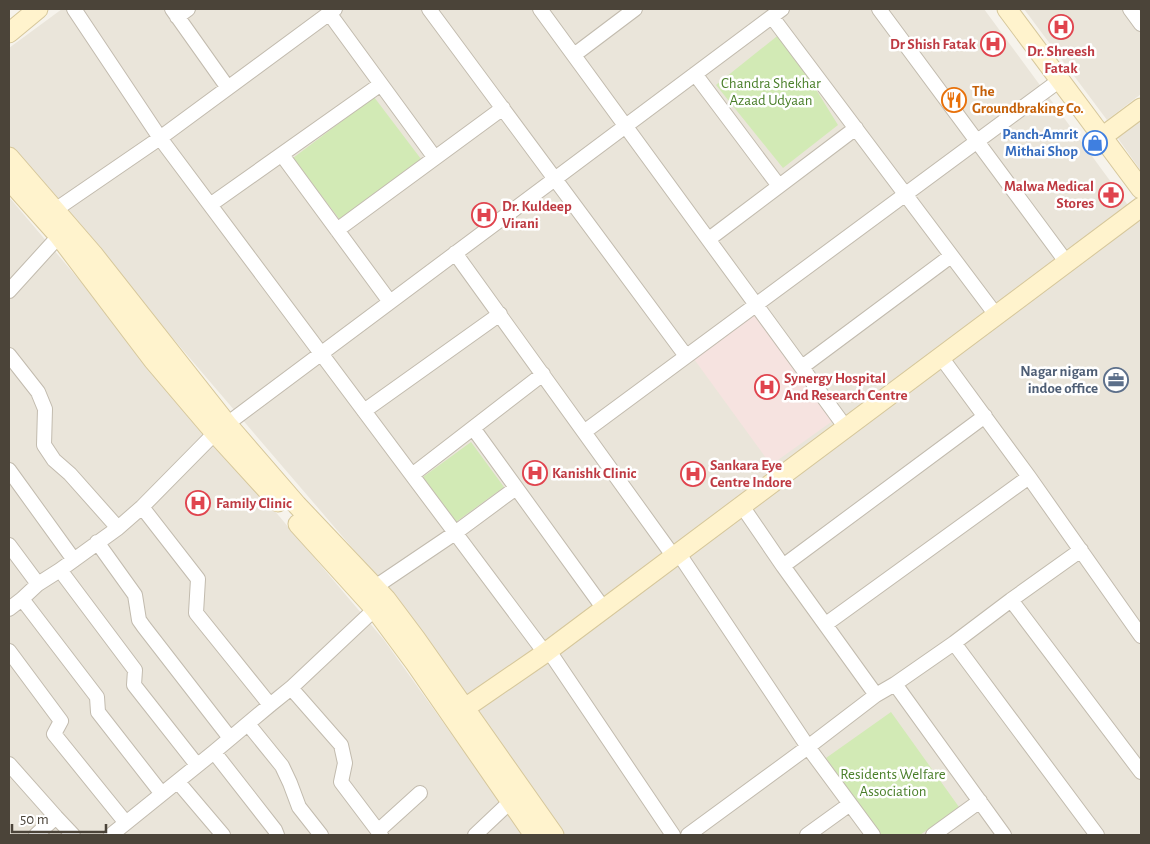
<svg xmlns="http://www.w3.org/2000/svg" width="1150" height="844" viewBox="0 0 1150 844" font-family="'Alegreya Sans',sans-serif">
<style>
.residential{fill:#eae5da}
.medical{fill:#f6e3e0}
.green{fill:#d2eab5}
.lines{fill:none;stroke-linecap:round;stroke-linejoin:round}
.street-casing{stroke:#c2bbae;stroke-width:16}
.secondary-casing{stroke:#d6c79b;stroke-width:21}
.street{stroke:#fff;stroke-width:14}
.secondary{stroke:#fff3cd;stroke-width:19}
.labels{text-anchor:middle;stroke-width:5;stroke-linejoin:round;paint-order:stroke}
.health-label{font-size:15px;font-weight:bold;fill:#be3a42;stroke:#fff;text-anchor:start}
.park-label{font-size:15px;fill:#4a7f2a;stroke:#fff}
.food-label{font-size:15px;font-weight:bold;fill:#c56008;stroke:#fff;text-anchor:start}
.shop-label{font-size:15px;font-weight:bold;fill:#366cbe;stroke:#fff;text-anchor:end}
.service-label{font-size:15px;font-weight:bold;fill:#4e5e75;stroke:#fff;text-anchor:end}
</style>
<rect width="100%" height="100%" fill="#f6f3ec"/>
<!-- residential -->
<path class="residential" d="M62,9h922l157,214v612h-579l-148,-215 -405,-473v-99z
M1024,9h117v85l-34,26z
M1141,120v51l-24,-34z
M9,197l375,443 140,195h-515z"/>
<!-- medical -->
<path class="medical" d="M764,308l77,107 -70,50 -77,-106z"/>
<!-- green -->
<path class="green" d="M781,33l57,92 -55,43 -67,-83z
M374,97l47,62 -81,61 -47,-62z
M471,442l33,45 -48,35 -33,-45z
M891,712l68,95 -39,28h-39l-55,-77z"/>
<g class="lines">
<defs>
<path id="street" d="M74,9l86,129 385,515
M172,9l56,79
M429,9l257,347
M540,9l306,419
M879,9l188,254
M1130,9l11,15
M329,13l106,145
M177,17l11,-8
M772,17l224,298
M574,55l61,-46
M695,74l84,112
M282,155l108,147
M210,205l171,-121
M55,210l105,-72 175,-129
M337,230l166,-122
M709,239l147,-111
M455,253l219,304
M9,291l50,-55
M9,355l29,37 7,17 -1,36 10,15 16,14 48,54
M941,357l88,120 112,159
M802,367l149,-111
M364,411l136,-97
M473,428l131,181
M584,432l476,-352
M9,470l65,90
M412,475l131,-101
M742,506l41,60 93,129
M142,507l56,72 -2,34 74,92
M97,542l38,53 4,25 5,7 86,111
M9,545l29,39
M679,554l129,193 65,88
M783,566l202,-150
M60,570l75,100 -1,15 63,80
M375,587l80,-54 61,-45
M22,599l75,98 1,15 64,82
M1011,600l130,172
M9,609l13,-10 16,-15 22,-14 58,-42 24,-21 73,-74 567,-424
M826,624l203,-147
M954,643l143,192
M9,651l52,70 -7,13 72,89
M549,651l124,184
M895,684l109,151
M291,688l50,57 4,18 -4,19 40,53
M248,724l34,42 8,17 9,24 22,28
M214,752l61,78 2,5
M9,764l47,53 17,18
M178,782l45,53
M378,831l42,-38
M36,835l20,-18
M111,835l103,-83 56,-47 21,-17 84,-79
M475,835l36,-34
M688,835l120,-88 68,-52 19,-11 59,-41 57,-43 70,-50
M807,835l43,-31
M933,835l47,-34"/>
<path id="secondary" d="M1007,9l134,180
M9,33l29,-24
M1102,137l39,-29
M9,157l84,97 134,170 70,81 89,94 30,40 138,196
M9,180l50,56 94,124 62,73 63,69
M298,524l77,85 40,54 119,172
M465,708l80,-55 596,-446"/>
</defs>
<!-- street casing -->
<use href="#street" class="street-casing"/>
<!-- secondary casing -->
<use href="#secondary" class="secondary-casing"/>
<!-- street -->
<use href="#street" class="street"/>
<!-- secondary -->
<use href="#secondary" class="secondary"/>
</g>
<!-- icons -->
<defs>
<symbol id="hospital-ring" viewBox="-11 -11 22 22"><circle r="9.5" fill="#fff" stroke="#e0444e" stroke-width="1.5"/><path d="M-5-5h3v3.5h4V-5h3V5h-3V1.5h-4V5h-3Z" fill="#e0444e"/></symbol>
<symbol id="restaurant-ring" viewBox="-11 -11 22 22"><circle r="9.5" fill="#fff" stroke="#e8710a" stroke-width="1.5"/><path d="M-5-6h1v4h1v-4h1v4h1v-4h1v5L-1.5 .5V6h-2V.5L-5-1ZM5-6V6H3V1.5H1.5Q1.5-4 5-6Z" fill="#e8710a"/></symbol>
<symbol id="shop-ring" viewBox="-11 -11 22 22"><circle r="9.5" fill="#fff" stroke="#3f7fe0" stroke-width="1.5"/><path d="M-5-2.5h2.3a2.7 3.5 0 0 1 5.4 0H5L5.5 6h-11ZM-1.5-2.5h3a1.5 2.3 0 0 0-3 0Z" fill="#3f7fe0"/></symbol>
<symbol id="pharmacy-ring" viewBox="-11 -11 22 22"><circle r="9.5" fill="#fff" stroke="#e0444e" stroke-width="1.5"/><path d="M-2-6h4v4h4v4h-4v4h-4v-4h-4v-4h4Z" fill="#e0444e"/></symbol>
<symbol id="office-ring" viewBox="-11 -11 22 22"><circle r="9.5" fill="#fff" stroke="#5c6f8a" stroke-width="1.5"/><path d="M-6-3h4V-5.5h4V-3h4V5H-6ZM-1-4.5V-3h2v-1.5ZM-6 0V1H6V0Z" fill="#5c6f8a"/></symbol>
</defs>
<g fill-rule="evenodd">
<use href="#hospital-ring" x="1047" y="13" width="28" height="28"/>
<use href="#hospital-ring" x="979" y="30" width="28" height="28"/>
<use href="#restaurant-ring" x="940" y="86" width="28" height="28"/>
<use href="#shop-ring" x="1081" y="129" width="28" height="28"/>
<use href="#pharmacy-ring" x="1097" y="181" width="28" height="28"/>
<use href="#hospital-ring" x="470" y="201" width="28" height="28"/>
<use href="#office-ring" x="1102" y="366" width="28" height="28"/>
<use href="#hospital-ring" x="753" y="373" width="28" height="28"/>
<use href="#hospital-ring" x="521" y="459" width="28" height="28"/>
<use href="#hospital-ring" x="679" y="460" width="28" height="28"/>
<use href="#hospital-ring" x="184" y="489" width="28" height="28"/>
</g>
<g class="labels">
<!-- health labels -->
<g class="health-label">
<text x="976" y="49" text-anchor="end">Dr Shish Fatak</text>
<text x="1061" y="56" text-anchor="middle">Dr. Shreesh<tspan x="1061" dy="17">Fatak</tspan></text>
<text x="1094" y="191" text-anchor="end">Malwa Medical<tspan x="1094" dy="17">Stores</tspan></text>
<text x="502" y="211">Dr. Kuldeep<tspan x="502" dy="17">Virani</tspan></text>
<text x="784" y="383">Synergy Hospital<tspan x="784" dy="17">And Research Centre</tspan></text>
<text x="710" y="470">Sankara Eye<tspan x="710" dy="17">Centre Indore</tspan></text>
<text x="552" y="478">Kanishk Clinic</text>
<text x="216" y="508">Family Clinic</text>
</g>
<!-- park labels -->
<g class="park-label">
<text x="771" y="88">Chandra Shekhar<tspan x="771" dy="17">Azaad Udyaan</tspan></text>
<text x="893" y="779">Residents Welfare<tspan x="893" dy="17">Association</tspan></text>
</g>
<!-- food labels -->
<g class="food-label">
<text x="972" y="96">The<tspan x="972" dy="17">Groundbraking Co.</tspan></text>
</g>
<!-- shop labels -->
<g class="shop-label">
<text x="1078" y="139">Panch-Amrit<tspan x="1078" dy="17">Mithai Shop</tspan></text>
</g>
<!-- service labels -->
<g class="service-label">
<text x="1098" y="376">Nagar nigam<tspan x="1098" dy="17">indoe office</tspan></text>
</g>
</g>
<!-- border -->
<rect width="1150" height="844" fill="none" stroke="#4b4439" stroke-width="20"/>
<!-- scale -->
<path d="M12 824v8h94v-8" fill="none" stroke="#4b4439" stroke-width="2.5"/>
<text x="20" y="824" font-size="15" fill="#4b4439" stroke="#ffffff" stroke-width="4" paint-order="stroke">50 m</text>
</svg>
